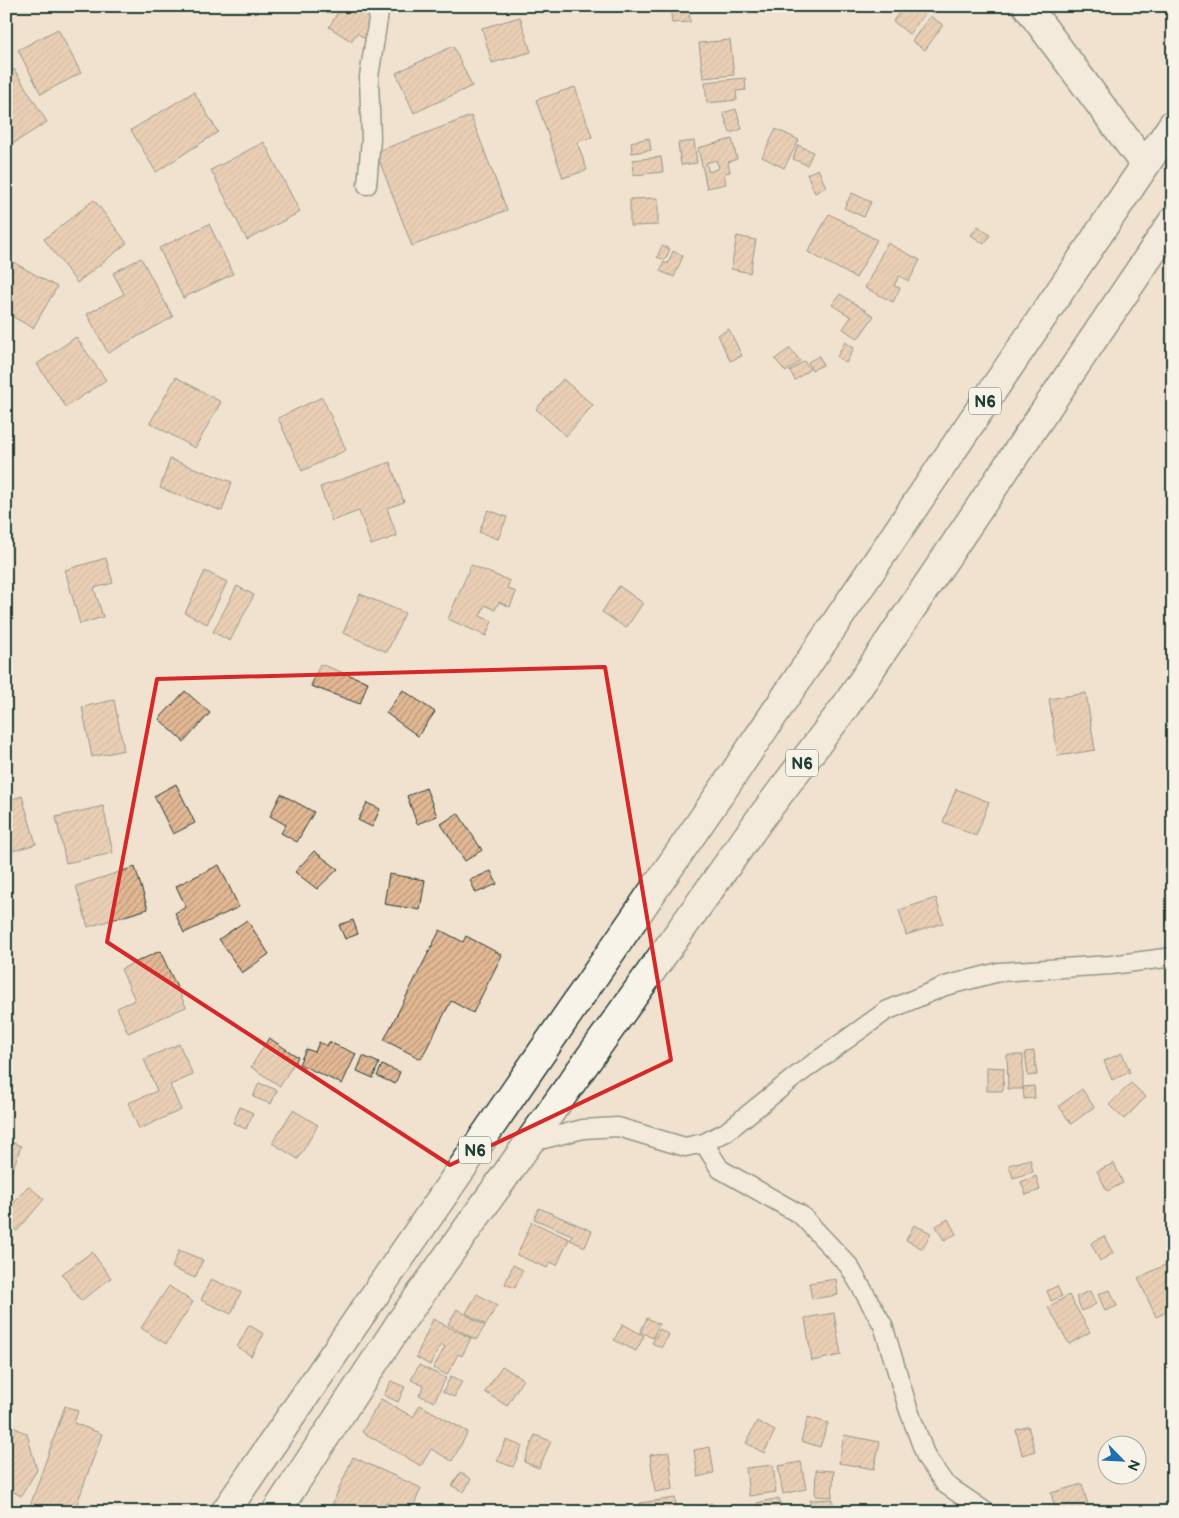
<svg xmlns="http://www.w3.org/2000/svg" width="1179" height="1518" viewBox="0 0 1179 1518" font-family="'Balsamiq Sans',sans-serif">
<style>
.building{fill:url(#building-hatch);stroke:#1f3d34;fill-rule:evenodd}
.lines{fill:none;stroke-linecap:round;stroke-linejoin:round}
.lane-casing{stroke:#1f3d34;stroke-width:21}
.street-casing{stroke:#1f3d34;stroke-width:31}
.highway-casing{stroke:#1f3d34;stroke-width:31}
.lane{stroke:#f7f3e8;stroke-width:18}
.street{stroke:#f7f3e8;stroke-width:28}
.highway{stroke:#f7f3e8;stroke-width:28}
.marked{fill:none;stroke:#d62828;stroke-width:4;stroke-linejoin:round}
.labels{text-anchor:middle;stroke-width:4.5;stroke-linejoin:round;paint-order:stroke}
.shield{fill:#f7f3e8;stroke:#60746a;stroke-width:1}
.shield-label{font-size:16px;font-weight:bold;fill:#1f3d34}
</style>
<defs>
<pattern id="building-hatch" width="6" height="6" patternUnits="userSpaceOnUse" patternTransform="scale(1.25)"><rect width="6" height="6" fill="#e3b894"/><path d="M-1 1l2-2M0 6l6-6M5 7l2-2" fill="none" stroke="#b7977a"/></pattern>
</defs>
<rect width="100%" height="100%" fill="#f1e1cf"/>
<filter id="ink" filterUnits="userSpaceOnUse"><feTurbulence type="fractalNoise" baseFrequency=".02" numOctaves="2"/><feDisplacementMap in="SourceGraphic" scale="10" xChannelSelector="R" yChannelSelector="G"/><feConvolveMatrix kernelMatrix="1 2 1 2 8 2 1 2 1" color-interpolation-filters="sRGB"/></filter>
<g filter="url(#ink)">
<!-- building -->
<path class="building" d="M342,6h25l7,5 -6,10 6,4 -9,14 -8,-6 -6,8 -22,-14z
M670,6h19l1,16 -18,1z
M904,6h21l4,3 -20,25 -16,-13z
M930,16l13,9 -18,25 -13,-9z
M520,17l11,35 -39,11 -10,-35z
M58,29l23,44 -40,21 -23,-44z
M730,40l4,35 -31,3 -4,-35z
M453,46l19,40 -58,27 -18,-40z
M14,69l33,53 -41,26v-73z
M745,78l1,12 -10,1 1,9 -30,3 -2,-21z
M575,87l17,50 -15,5 10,28 -24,8 -27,-78z
M194,92l24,40 -62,40 -25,-42z
M736,109l6,20 -12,4 -7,-20z
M471,116l36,94 -95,36 -36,-94z
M776,129l23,11 -15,28 -22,-11z
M649,138l2,12 -19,3 -1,-11z
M732,139l5,20 -9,3 2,10 -6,1 2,11 -19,4 -9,-40zM716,160l3,8 -10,4 -3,-9z
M694,141l3,22 -16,2 -3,-22z
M264,142l36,70 -53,28 -36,-70z
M798,145l15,7 -6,13 -14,-6z
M661,157l2,15 -29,3 -1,-15z
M818,169l8,18 -11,6 -8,-19z
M852,193l19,9 -7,15 -20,-9z
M658,198v27l-28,1v-27z
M94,200l33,43 -50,40 -33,-44z
M829,214l48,26 -21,38 -48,-26z
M209,224l24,50 -50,24 -24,-50z
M978,226l12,9 -6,9 -13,-9z
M737,236l19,4 -6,33 -19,-4z
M887,243l33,17 -11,21 -10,-5 -5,10 6,2 -7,14 -28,-14z
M662,246l8,3 -5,11 -8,-3z
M673,251l10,5 -9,21 -14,-6 4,-9 4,2z
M141,258l32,59 -65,36 -21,-39 37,-20 -11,-21z
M13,262l44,25 -24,41 -27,-15v-39z
M840,294l34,22 -16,23 -15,-10 8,-12 -19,-12z
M729,329l13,27 -12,5 -12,-26z
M76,337l30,43 -40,27 -29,-43z
M845,342l9,6 -8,15 -9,-6z
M790,348l10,13 -14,11 -11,-13z
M819,356l4,9 -11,5 -4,-8z
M804,361l6,8 -15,11 -5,-9z
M176,377l45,25 -26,46 -45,-25z
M563,379l30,26 -27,31 -30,-27z
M322,397l24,53 -44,21 -24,-53z
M170,459l62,23 -10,29 -62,-23z
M390,462l14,40 -17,6 10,28 -26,9 -12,-34 -27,10 -12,-34z
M488,510l19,7 -9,22 -19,-7z
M106,558l7,25 -19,5 9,29 -23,7 -15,-54z
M471,565l39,16 -3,7 9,4 -6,15 -11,-5 -4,8 -10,-5 -5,11 12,5 -6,15 -38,-17z
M205,571l22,11 -20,42 -22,-11z
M237,586l17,9 -24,46 -17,-9z
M619,586l24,17 -17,25 -24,-16z
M360,594l45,19 -18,39 -44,-19z
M320,664l48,18 -8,22 -49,-18z
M403,690l32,22 -17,24 -32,-23z
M185,691l25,22 -26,29 -25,-23z
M1086,693l9,57 -37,6 -9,-57z
M114,700l10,50 -32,7 -10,-50z
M176,784l19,39 -22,11 -19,-38z
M426,788l11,28 -20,8 -10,-28z
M956,789l33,13 -13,34 -33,-14z
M281,794l33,18 -17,30 -16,-9 5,-8 -16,-9z
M22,796l14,48 -30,9v-52z
M367,803l13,6 -8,18 -14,-7z
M103,806l10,47 -47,10 -10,-46z
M458,813l24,37 -17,11 -24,-37z
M314,851l24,18 -21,20 -22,-17z
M219,865l20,42 -55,26 -9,-20 11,-6 -10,-21z
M135,867l13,42 -60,18 -12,-41z
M491,871l6,13 -21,9 -6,-13z
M389,874l36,6 -5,30 -36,-6z
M936,898l7,25 -37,12 -7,-25z
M247,920l22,34 -27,19 -23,-34z
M353,920l5,14 -13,5 -6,-14z
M440,930l23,12 3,-6 36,19 -29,58 -22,-12 -30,58 -37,-19z
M160,951l26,56 -58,26 -11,-25 18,-8 -14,-31z
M269,1038l29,19 -18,29 -29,-19z
M319,1042l8,4 2,-4 27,12 -14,30 -43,-20 7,-15 9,3z
M179,1044l14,31 -23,10 11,25 -42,19 -11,-26 29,-12 -13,-32z
M1034,1051l3,24 -9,1 -3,-24z
M1122,1053l8,19 -18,8 -8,-19z
M1007,1055h16v34h-15z
M363,1056l16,7 -6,15 -16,-7z
M382,1065l18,7 -5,12 -18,-8z
M987,1067l17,1 -1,23h-16z
M259,1083l18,7 -6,14 -18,-7z
M1131,1083l15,14 -22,22 -15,-14z
M1034,1086l1,12 -11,1 -1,-12z
M1082,1089l12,18 -23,17 -12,-18z
M240,1107l13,6 -7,16 -13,-6z
M293,1110l25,15 -20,34 -26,-16z
M6,1140l15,6 -13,36 -2,-1z
M1030,1159l3,13 -20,6 -4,-13z
M1114,1163l9,20 -16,8 -10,-20z
M1036,1176l4,14 -14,5 -5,-13z
M28,1186l16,13 -27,32 -11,-9v-9z
M539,1208l53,23 -7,16 -15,-7 2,-5 -38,-16z
M948,1219l8,15 -12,6 -8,-14z
M532,1222l37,17 -12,26 -7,-3 -3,6 -30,-13z
M914,1225l17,8 -8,16 -17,-9z
M1104,1236l9,17 -13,8 -9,-18z
M179,1250l24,10 -8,18 -23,-10z
M92,1252l19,26 -30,23 -19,-27z
M1173,1261v48l-17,8 -18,-39z
M513,1265l10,5 -8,18 -10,-4z
M211,1279l30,13 -10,22 -30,-14z
M836,1279l2,16 -26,4 -3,-16z
M169,1286l24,16 -27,42 -25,-16z
M1057,1286l5,10 -11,5 -4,-10z
M1110,1290l7,16 -12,5 -7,-17z
M1090,1291l6,13 -14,7 -6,-14z
M477,1294l20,11 -11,20 -20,-12z
M1069,1295l21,37 -21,12 -21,-37z
M457,1309l28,17 -9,14 -28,-16z
M834,1313l7,42 -29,6 -7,-43z
M647,1318l12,6 -6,14 -13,-6z
M433,1319l38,19 -9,18 -4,-2 -11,21 -14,-7 12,-21 -4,-3 -11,21 -14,-8z
M623,1324l21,12 -8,15 -22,-11z
M249,1325l15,9 -13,22 -14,-9z
M660,1329l9,6 -8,13 -9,-5z
M419,1365l27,13 -12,24 -15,-7 5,-9 -13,-6z
M502,1366l21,13 -16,27 -22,-14z
M451,1376l11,5 -8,16 -11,-5z
M391,1381l14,6 -7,15 -14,-7z
M381,1399l32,18 7,-12 48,27 -16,29 -21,-12 -10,17 -59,-34z
M65,1406l13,5 -4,12 28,11 -28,78h-27l-17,-6z
M808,1417l20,6 -8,24 -19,-6z
M757,1421l18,10 -11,22 -18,-10z
M6,1423l21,11 10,36 -16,26 -15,-8z
M1028,1426l7,25 -13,4 -6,-25z
M535,1435l16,6 -12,27 -15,-6z
M844,1435l36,7 -6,27 -35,-6z
M506,1440l16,6 -9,21 -16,-6z
M710,1447l4,26 -16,4 -4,-27z
M669,1452l4,37 -18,3 -5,-37z
M353,1457l68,31 -10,24 -26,-10 -4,10h-52z
M801,1462l5,27 -23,5 -5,-28z
M773,1465l3,27 -27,4 -3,-28z
M816,1470l18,1 -2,26 -17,-1z
M460,1472l11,7 -7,13 -12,-6z
M1082,1484l8,28h-34l-5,-19z
M675,1498l2,14h-36l-1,-9z
M779,1498l3,14h-23l-2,-9z
M833,1499v13h-23v-12z
M712,1503l2,9h-18l-2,-4z"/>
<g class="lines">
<defs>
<path id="lane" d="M367,185l4,-46 -2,-62 11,-71
M528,1143l55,-14 35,-2 67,20 19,-4 22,-11 70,-56 90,-65 59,-25 54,-14 112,-7 62,-8
M704,1143l16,26 81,46 48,51 34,59 25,83 18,49 19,27 41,28"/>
<path id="street" d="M1027,6l118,159"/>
<path id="highway" d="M225,1512l499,-724 449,-664
M276,1512l126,-192 358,-501 85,-112 328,-486"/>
</defs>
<!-- lane casing -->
<use href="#lane" class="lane-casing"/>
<!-- street casing -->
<use href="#street" class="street-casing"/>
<!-- highway casing -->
<use href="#highway" class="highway-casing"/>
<!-- lane -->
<use href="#lane" class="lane"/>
<!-- street -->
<use href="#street" class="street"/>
<!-- highway -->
<use href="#highway" class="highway"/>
</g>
</g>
<!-- marked area -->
<path d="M0 0H1179V1518H0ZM605,667l66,393 -221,105 -343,-223 50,-263z" fill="#f1e1cf" fill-opacity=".55" fill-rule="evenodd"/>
<path class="marked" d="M605,667l66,393 -221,105 -343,-223 50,-263z"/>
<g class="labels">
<!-- shield labels -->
<g class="shield">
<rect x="969" y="387.5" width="32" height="27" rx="4"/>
<rect x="786" y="749.5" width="32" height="27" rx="4"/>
<rect x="459" y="1136.5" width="32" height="27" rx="4"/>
</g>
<g class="shield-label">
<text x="985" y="407">N6</text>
<text x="802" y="769">N6</text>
<text x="475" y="1156">N6</text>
</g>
</g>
<!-- margin -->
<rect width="1179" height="1518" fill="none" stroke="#f7f3e8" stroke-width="25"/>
<rect x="12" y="12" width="1154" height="1493" fill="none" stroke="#1f3d34" stroke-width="2" filter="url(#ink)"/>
<!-- north arrow -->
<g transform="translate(1122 1460) rotate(114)"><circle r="24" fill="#f7f3e8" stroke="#a1aaa0"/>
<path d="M0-4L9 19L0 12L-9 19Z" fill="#1f6fb2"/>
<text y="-8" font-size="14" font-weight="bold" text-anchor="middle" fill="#1f3d34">N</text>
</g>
</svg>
